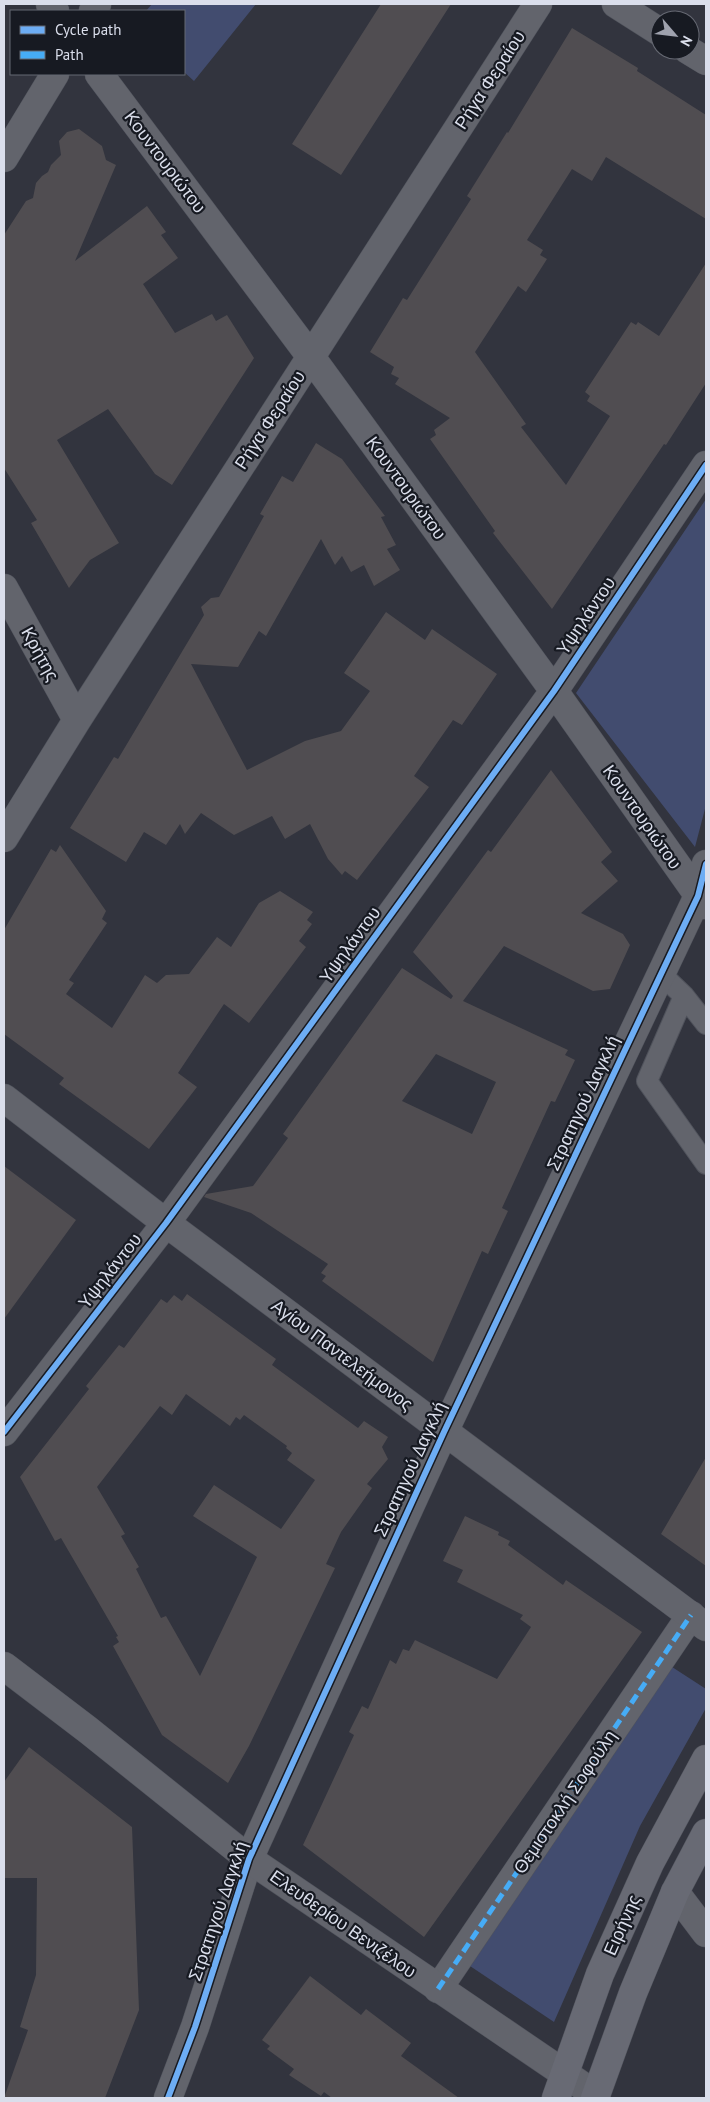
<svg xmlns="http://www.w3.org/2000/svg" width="710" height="2102" viewBox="0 0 710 2102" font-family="'PT Sans',sans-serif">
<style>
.green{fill:#424c6f}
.building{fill:#504d51;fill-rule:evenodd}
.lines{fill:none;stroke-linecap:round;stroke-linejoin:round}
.service-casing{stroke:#50535c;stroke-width:22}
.pedestrian-casing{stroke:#50535c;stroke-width:29}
.minor-casing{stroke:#50535c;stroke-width:29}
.tertiary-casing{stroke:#50535c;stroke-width:29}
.secondary-casing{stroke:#50535c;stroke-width:29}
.service{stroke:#62646c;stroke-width:20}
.pedestrian{stroke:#62646c;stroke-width:28}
.minor{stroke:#62646c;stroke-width:28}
.tertiary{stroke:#62646c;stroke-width:28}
.secondary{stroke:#686a74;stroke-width:28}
.quiet{stroke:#46acf6;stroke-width:5;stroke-dasharray:10 5;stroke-linecap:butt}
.cycleway-casing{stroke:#171a22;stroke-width:9}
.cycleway{stroke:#6dadf4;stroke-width:6}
.labels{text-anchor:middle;stroke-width:4.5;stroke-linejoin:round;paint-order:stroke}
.street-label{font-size:18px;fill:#dadeeb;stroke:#171a22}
</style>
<rect width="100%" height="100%" fill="#32343e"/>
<!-- green -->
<path class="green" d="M152,4h104l-62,77 -10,-9v-61h-38z
M706,499v306l-11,42 -119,-154z
M669,1665l37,24v19l-66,118 -86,196 -87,-58z"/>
<!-- building -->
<path class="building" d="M381,4h70l-110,171 -49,-31z
M572,28l66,40 -1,3 69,44v104l-100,-62 -14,24 -20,-12 -45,71 16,10 -3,5 7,4 -21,33 -8,-6 -43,66 51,72 -5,3 45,58 44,-69 -23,-15 3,-5 -5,-4 46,-70 5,3 2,-3 21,14 47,-73v120l-40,62 -2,-1 -112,165 -59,-76 2,-2 -65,-92 6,-4 -2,-5 16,-12 -55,-34 4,-6 -8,-4 3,-7 -24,-15 33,-54 4,2 64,-101 -4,-3 40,-64 1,1z
M79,129l23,17 4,14 10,5 -41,96 72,-55 19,26 -5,3 17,23 -35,26 32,49 37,-19 4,7 11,-6 27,43 -82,127 -17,-11 -47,-65 -51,31 62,103 -29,17 -21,28 -38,-65 6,-3 -33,-52v-233l22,-34 7,-3 3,-15 6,-7 6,-4 3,-7 10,-10 -2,-14 8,-9z
M316,443l26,16 43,57 -4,1 15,28 -9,4 13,21 -26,16 -10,-21 -13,7 -9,-16 -7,9 -14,-26 -55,97 -7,-5 -21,36 -47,-3 56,106 58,-29 36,-10 29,-40 -26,-18 42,-61 39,28 7,-11 65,45 -35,51 -9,-5 -39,56 15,11 -72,93 -12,-9 -3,4 -14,-16 -18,-35 -25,15 -13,-23 -38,19 -33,-22 -16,21 -5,-10 -14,21 -22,-13 -18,30 -56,-34 44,-71 4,2 65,-109 21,-35 -3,-8 10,-9 8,-1 45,-81 -4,-2 22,-38 11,6z
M551,770l61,82 -11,10 17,19 -37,32 42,21 7,11 -20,44 -17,2 -89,-45 -41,55 105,49 -3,5 10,5 -20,42 -4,-1 -49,107 6,3 -20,43 -6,-3 -49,111 -111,-81 4,-5 -5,-3 7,-9 -77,-51 -47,-16 2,-3 47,-8 35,-48 -5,-4 119,-166 49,31 2,-3 -40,-44 75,-102 3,2zM436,1054l60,28 -24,52 -70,-33z
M60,845l46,66 -4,8 5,4 -38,57 5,3 -8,11 46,34 33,-53 12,8 9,-8 23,-1 28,-37 14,10 28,-44 21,-12 33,21 -6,8 5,4 -13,17 7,6 -57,76 -25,-19 -46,69 19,14 -48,62 -90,-65 5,-6 -60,-44v-104l47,-81 5,3z
M4,1166l72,54 -72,99z
M187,1294l89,65 -4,6 86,63 6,-7 24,16 -6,10 6,12 -21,25 5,4 -31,44 -15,32 9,4 -86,178 -21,37 -66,-48 -49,-89 6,-4 -3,-5 2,-1 -57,-98 -6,3 -35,-64 69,-88 -3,-3 33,-41 5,3 37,-49 6,4 7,-8 8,6zM186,1394l44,32 6,-9 4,3 4,-5 43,31 -1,2 6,5 -5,7 28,20 -34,49 -67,-44 -21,31 64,41 -57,119 -34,-60 -5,2 -25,-49 3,-2 -18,-31 4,-2 -28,-47 63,-81 12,9z
M706,1457v109l-45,-32z
M465,1516l34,16 -1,3 12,6 -2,4 55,40 3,-5 76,52 -218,305 -121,-92 51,-110 -5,-3 13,-26 6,3 22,-49 6,4 7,-15 6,2 6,-11 82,39 34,-52 -11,-8 3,-4 -66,-33 6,-12 -20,-9z
M29,1747l103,80 7,183 -34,88h-101l24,-68 -8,-3 16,-52 1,-97h-33v-96z
M310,1976l51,39 5,-6 45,34 -10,13 58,42h-127l-8,-6 -3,4 -32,-21 5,-6 -27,-20 3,-3 -8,-6z"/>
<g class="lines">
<defs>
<path id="service" d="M661,974l23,22 22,28
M684,996l-37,85 59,83"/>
<path id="pedestrian" d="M438,1989l253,-374"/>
<path id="minor" d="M50,4l5,7
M616,4l44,28
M93,11l4,-7
M688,50l18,11
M99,74l212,283 243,334 151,214
M4,158l51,-84
M4,588l73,132
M4,838l73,-118 461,-716
M4,1098l162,125 540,404
M4,1432l162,-209 388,-532 152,-226
M675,1892l31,41
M168,2098l27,-71 54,-168 195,-427 254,-536 8,-32"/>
<path id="tertiary" d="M4,1666l84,64 161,129 347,236"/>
<path id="secondary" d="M556,2098l44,-124 50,-111 56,-104
M595,2098l38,-105 42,-101 31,-59"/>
</defs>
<!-- service casing -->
<use href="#service" class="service-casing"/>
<!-- pedestrian casing -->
<use href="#pedestrian" class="pedestrian-casing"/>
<!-- minor casing -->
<use href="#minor" class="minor-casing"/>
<!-- tertiary casing -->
<use href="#tertiary" class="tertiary-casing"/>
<!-- secondary casing -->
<use href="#secondary" class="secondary-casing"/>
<!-- service -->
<use href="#service" class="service"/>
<!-- pedestrian -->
<use href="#pedestrian" class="pedestrian"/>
<!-- minor -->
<use href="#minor" class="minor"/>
<!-- tertiary -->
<use href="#tertiary" class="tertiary"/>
<!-- secondary -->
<use href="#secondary" class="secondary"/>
<!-- quiet -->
<path class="quiet" d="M438,1989l253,-374"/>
<defs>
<path id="cycleway" d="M4,1432l162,-209 388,-532 152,-226
M168,2098l27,-71 54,-168 195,-427 254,-536 8,-32"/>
</defs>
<!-- cycleway casing -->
<use href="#cycleway" class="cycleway-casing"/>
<!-- cycleway -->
<use href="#cycleway" class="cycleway"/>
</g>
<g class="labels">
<!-- street labels -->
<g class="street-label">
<text transform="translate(490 80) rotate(-57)" y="6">Ρήγα Φεραίου</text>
<text transform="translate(165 162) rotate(53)" y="6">Κουντουριώτου</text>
<text transform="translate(270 420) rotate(-57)" y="6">Ρήγα Φεραίου</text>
<text transform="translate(406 488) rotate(54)" y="6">Κουντουριώτου</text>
<text transform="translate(586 616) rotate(-56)" y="6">Υψηλάντου</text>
<text transform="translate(40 654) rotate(61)" y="6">Κρήτης</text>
<text transform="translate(642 817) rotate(55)" y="6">Κουντουριώτου</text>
<text transform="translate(350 945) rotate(-54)" y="6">Υψηλάντου</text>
<text transform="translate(583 1103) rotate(-65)" y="6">Στρατηγού Δαγκλή</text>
<text transform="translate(110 1271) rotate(-52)" y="6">Υψηλάντου</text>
<text transform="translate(342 1355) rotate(37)" y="6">Αγίου Παντελεήμονος</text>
<text transform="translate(410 1469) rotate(-65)" y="6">Στρατηγού Δαγκλή</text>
<text transform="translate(565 1802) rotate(-56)" y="6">Θεμιστοκλή Σοφούλη</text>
<text transform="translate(218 1911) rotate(-71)" y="6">Στρατηγού Δαγκλή</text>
<text transform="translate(343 1924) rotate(35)" y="6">Ελευθερίου Βενιζέλου</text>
<text transform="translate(622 1925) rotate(-66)" y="6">Ειρήνης</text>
</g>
</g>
<!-- border -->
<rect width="710" height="2102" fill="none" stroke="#dadeeb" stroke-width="10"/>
<!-- legend -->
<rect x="10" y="10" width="175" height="65" fill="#171a22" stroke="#656872"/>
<rect x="20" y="26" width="25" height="8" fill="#6dadf4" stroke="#656872"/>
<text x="55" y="35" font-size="15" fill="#dadeeb">Cycle path</text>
<rect x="20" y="51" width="25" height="8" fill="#46acf6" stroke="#656872"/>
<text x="55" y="60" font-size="15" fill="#dadeeb">Path</text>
<!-- north arrow -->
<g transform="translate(675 35) rotate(118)"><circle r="24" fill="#171a22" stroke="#656872"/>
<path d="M0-4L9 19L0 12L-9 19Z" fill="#9fa2ae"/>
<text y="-8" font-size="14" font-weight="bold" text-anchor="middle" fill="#dadeeb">N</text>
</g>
</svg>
